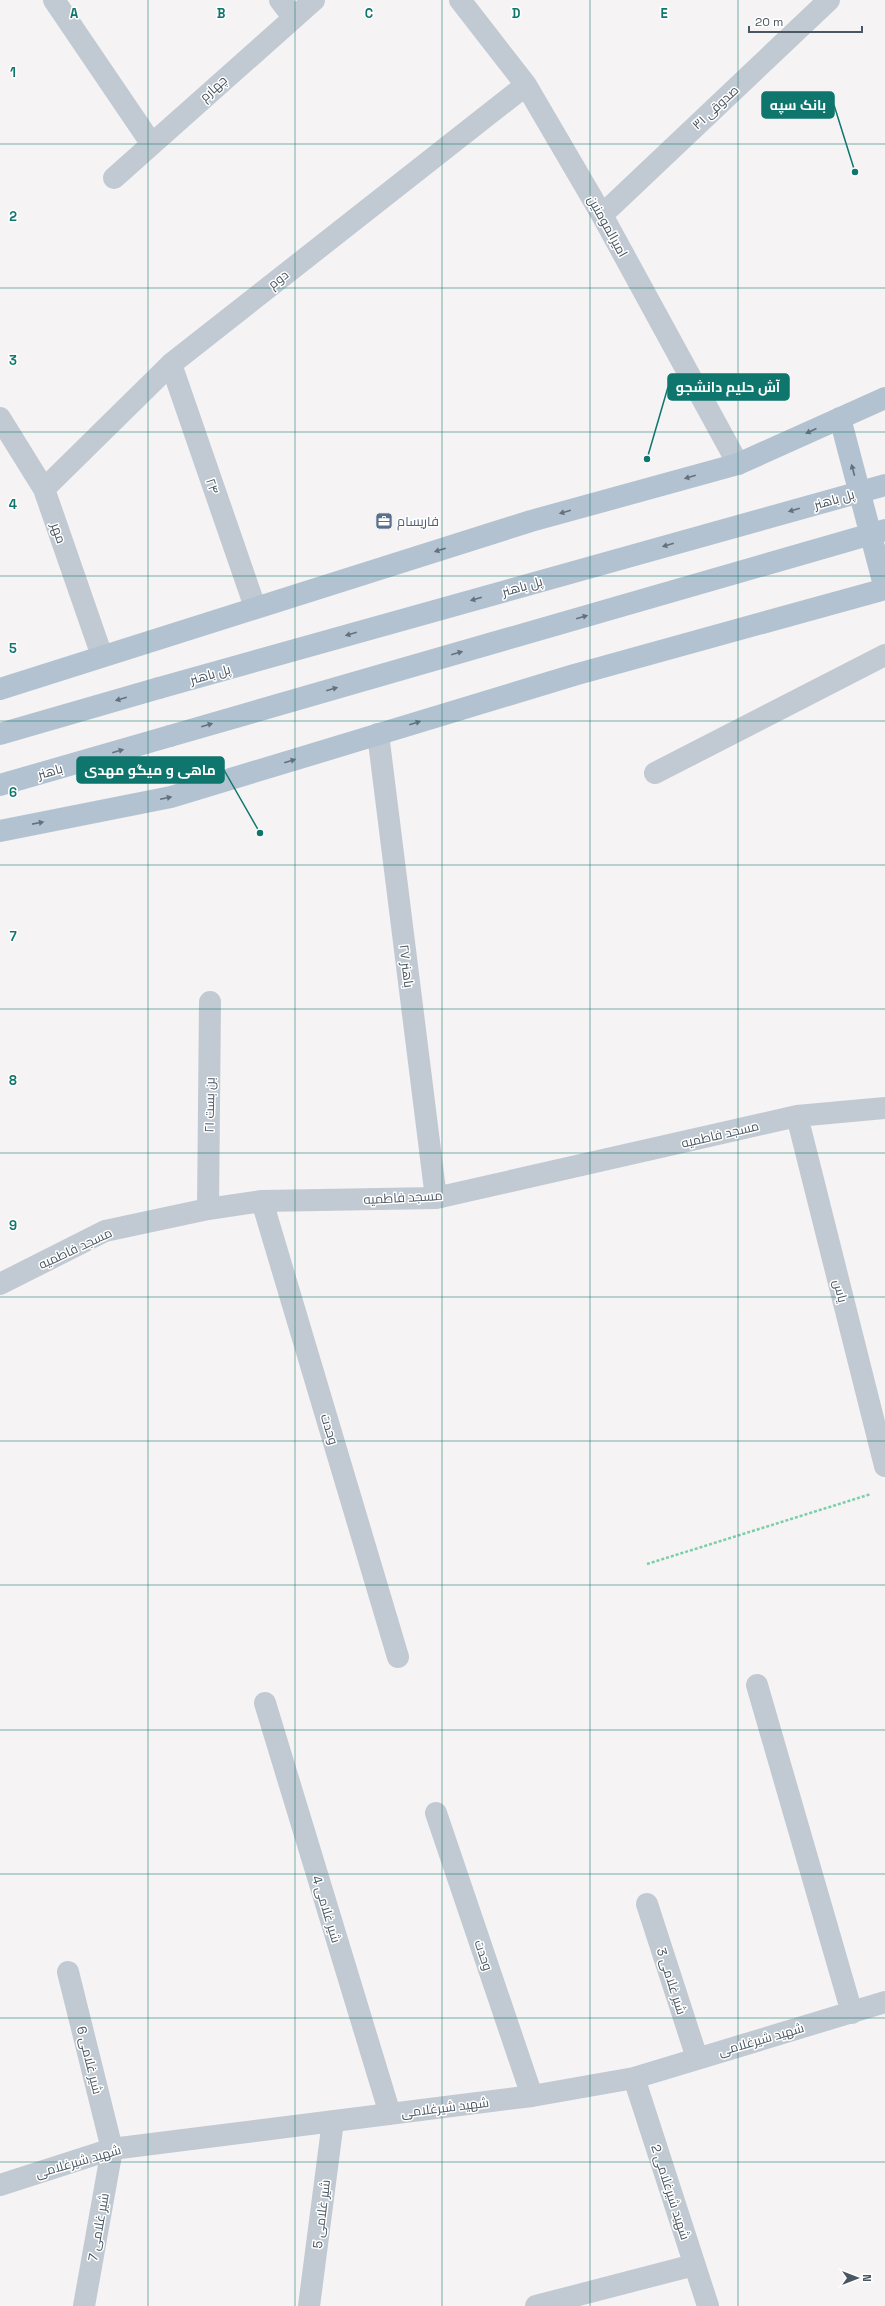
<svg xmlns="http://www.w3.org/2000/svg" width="885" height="2306" viewBox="0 0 885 2306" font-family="'Space Grotesk',Cairo,sans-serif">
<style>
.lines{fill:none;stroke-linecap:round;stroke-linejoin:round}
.path{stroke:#7ad0a6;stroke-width:2.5;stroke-dasharray:3 2;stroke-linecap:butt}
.minor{stroke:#c1cad2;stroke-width:22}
.primary{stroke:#b3c2d1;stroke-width:22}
.primary-bridge{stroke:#b3c2d1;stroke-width:22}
.oneway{fill:#64717d}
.grid{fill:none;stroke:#0f766e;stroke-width:1;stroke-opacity:0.55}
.labels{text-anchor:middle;stroke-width:3;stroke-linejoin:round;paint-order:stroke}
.street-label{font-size:13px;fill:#4a5661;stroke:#fff}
.service-label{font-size:13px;fill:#4e5e75;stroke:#fff;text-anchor:start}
.grid-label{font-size:13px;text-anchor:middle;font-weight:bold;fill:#0f766e;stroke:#fff;stroke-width:3;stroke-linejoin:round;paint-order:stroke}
.leader{fill:none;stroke:#0f766e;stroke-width:1.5}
.callout-dot{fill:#0f766e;stroke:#fff;stroke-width:1.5}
.callout{fill:#0f766e;stroke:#0f766e;stroke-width:1.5}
.callout-label{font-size:14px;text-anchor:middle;font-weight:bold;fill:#fff}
</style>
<rect width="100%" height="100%" fill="#f5f3f3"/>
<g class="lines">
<!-- path -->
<path class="path" d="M647,1564l224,-70"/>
<!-- minor -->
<path class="minor" d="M54,0l97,143
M280,0l13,17
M460,0l66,85 76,130 136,249
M114,178l200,-178
M602,215l227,-215
M171,364l84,243
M0,418l44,71 58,167
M44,489l127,-125 355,-279
M378,734l58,464
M655,773l230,-118
M797,1116l88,350
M262,1201l136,456
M208,1209l2,-207
M0,1284l105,-53 103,-22 54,-8 174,-3 361,-82 88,-8
M757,1685l95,328
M265,1703l125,411
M436,1813l96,283
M647,1904l50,154
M68,1972l44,177 -28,157
M634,2078l74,228
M0,2185l112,-36 420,-53 102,-18 251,-76
M309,2306l24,-185
M536,2306l158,-41"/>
<!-- primary -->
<path class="primary" d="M840,418l45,171
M0,689l531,-168 207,-57 147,-66
M0,734l159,-46
M0,785l170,-49
M0,831l171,-34 403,-122 311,-86"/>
<!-- primary-bridge -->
<path class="primary-bridge" d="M159,688l726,-203
M170,736l715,-206"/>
</g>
<!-- one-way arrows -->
<defs><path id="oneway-solid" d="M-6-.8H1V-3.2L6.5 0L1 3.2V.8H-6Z"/></defs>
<g class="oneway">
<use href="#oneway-solid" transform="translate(811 431) rotate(156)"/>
<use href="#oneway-solid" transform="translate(853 470) rotate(-105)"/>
<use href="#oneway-solid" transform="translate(690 477) rotate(164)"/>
<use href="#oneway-solid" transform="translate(794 510) rotate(164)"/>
<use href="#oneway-solid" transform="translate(565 512) rotate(164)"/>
<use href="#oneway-solid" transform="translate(668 545) rotate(164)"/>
<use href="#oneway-solid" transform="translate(440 550) rotate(163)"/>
<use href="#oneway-solid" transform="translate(476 599) rotate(164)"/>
<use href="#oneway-solid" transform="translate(582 617) rotate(-16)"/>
<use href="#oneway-solid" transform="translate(351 634) rotate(164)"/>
<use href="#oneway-solid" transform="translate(457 653) rotate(-16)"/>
<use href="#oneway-solid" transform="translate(332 689) rotate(-16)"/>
<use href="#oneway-solid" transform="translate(121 699) rotate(164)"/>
<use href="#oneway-solid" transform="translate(415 723) rotate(-17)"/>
<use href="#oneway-solid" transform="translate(207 725) rotate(-16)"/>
<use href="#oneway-solid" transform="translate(118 751) rotate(-16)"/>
<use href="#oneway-solid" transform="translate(290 761) rotate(-17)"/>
<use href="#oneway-solid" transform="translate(166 798) rotate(-12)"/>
<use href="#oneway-solid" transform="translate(38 823) rotate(-11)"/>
</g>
<!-- grid -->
<path class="grid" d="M148,0v2306M295,0v2306M442,0v2306M590,0v2306M738,0v2306M0,144h885M0,288h885M0,432h885M0,576h885M0,721h885M0,865h885M0,1009h885M0,1153h885M0,1297h885M0,1441h885M0,1585h885M0,1730h885M0,1874h885M0,2018h885M0,2162h885"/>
<!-- icons -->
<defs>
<symbol id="office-square" viewBox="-11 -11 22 22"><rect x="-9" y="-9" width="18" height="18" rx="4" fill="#5c6f8a" stroke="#fff"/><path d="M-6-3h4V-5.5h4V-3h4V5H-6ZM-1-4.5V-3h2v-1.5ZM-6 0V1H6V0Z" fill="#fff"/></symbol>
</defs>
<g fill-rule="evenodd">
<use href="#office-square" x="374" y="511" width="20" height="20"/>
</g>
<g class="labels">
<!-- street labels -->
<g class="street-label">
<text transform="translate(213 88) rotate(-42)" y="5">چهارم</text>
<text transform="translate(715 107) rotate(-43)" y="5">صدوقی ۳۱</text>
<text transform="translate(608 226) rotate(61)" y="5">امیرالمومنین</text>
<text transform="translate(278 279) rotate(-38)" y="5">دوم</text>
<text transform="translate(213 486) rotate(71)" y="5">۲۴</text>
<text transform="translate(834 499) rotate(-16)" y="5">پل باهنر</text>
<text transform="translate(59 533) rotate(71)" y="5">مهر</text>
<text transform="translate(522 586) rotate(-16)" y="5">پل باهنر</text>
<text transform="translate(210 674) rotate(-16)" y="5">پل باهنر</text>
<text transform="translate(50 771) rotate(-16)" y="5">باهنر</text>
<text transform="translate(407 966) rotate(83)" y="5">باهنر ۲۷</text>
<text transform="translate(209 1105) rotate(-89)" y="5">بن بست ۲۱</text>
<text transform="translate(720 1134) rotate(-13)" y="5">مسجد فاطمیه</text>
<text transform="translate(403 1197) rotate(-3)" y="5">مسجد فاطمیه</text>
<text transform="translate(75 1248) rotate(-25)" y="5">مسجد فاطمیه</text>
<text transform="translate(841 1291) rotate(76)" y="5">یاس</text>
<text transform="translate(330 1429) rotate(73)" y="5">وحدت</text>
<text transform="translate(327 1909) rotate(73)" y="5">شیر غلامی 4</text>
<text transform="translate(484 1955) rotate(71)" y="5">وحدت</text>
<text transform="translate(672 1981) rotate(72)" y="5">شیر غلامی 3</text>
<text transform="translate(761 2039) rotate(-16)" y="5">شهید شیرغلامی</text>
<text transform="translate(90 2060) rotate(76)" y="5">شیر غلامی 6</text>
<text transform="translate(445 2107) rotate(-7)" y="5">شهید شیرغلامی</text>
<text transform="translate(78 2161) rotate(-16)" y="5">شهید شیرغلامی</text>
<text transform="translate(671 2192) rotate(72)" y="5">شهید شیرغلامی 2</text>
<text transform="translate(321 2214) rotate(-83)" y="5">شیر غلامی 5</text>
<text transform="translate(98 2227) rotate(-80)" y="5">شیر غلامی 7</text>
</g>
<!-- service labels -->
<g class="service-label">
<text x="397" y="526">فاریسام</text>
</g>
</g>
<g class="grid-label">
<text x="74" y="18">A</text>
<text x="221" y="18">B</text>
<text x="369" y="18">C</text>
<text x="516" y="18">D</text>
<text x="664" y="18">E</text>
<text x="13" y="77">1</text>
<text x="13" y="221">2</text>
<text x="13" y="365">3</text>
<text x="13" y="509">4</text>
<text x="13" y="653">5</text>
<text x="13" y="797">6</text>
<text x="13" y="941">7</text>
<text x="13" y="1085">8</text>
<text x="13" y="1230">9</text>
</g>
<!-- callouts -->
<path class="leader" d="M855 172L834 105M647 459L668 387M260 833L224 770"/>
<g class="callout-dot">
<circle cx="855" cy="172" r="4"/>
<circle cx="647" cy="459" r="4"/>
<circle cx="260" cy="833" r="4"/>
</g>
<g class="callout">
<rect x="762" y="92" width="72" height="26" rx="4"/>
<rect x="668" y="374" width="121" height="26" rx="4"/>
<rect x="77" y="757" width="147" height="26" rx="4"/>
</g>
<g class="callout-label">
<text x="798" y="110">بانک سپه</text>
<text x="728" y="392">آش حلیم دانشجو</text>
<text x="150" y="775">ماهی و میگو مهدی</text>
</g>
<!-- north arrow -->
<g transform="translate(857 2278) rotate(90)" stroke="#ffffff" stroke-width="3" paint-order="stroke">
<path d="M0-3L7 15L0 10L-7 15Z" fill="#4a5661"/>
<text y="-6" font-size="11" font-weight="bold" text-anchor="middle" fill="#4a5661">N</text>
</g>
<!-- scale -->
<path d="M749 26v6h113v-6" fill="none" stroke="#4a5661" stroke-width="2"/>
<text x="755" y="26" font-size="12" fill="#4a5661" stroke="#ffffff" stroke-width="3" paint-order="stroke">20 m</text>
</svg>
